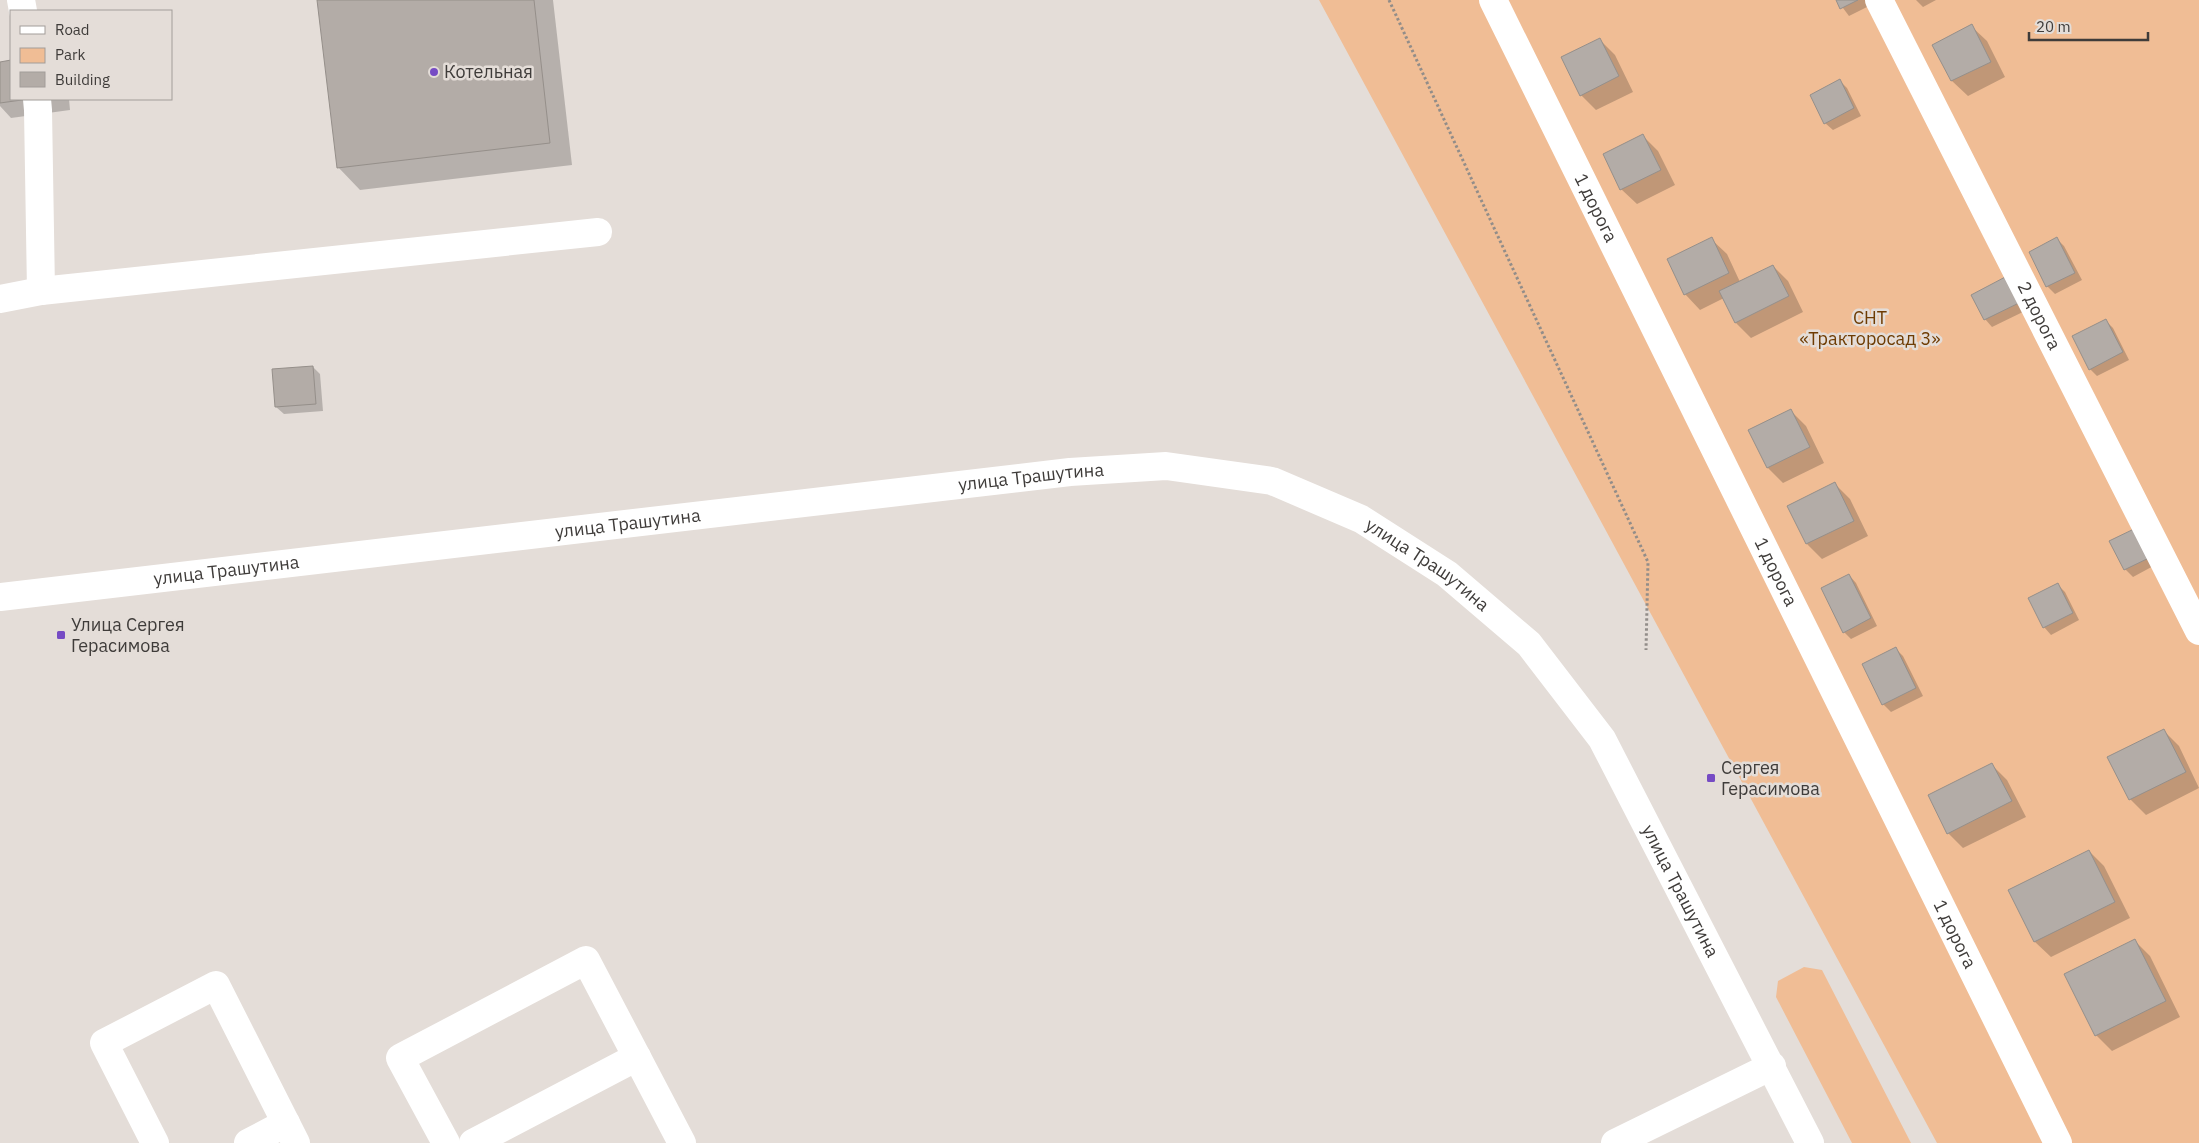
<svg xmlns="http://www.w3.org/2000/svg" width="2199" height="1143" viewBox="0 0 2199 1143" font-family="'IBM Plex Sans',sans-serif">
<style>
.green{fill:#f0bd95}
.shadow{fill:#0003}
.building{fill:#b3aca7;stroke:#958f8a}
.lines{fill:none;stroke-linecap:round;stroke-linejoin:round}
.path{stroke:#928d89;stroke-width:3;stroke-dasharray:2.5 2.5;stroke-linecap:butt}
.minor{stroke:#fff;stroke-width:28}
.poi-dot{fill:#764bc4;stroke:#e4ddd8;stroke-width:2}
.labels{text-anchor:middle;stroke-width:5;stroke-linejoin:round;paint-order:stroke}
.poi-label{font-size:18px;fill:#3f3c3a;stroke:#e4ddd8;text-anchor:start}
.street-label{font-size:18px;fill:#3f3c3a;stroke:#e4ddd8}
.park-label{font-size:18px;fill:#6e3c03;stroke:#e4ddd8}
</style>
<rect width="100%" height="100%" fill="#e4ddd8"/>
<!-- green -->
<path class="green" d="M1319,0h880v1143h-262z
M1804,967l18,3 89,173h-59l-76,-146 2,-16z"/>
<!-- shadow -->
<path class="shadow" d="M319,0h234l19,165 -212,25 -22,-23z
M1837,0h31l3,5 -22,11z
M1916,0h20l-13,7z
M1971,26l16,15 18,36 -37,19 -16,-15 -18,-36z
M1599,39l16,16 18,37 -37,18 -15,-15z
M11,62v37h58l1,11 -59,8 -11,-12v-43z
M1840,81l7,7 14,28 -28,14 -8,-7z
M1643,136l15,15 17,34 -38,19 -16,-15z
M1711,239l16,15 13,28 33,-16 15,15 15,31 -52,26 -15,-15 -12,-25 -24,12 -15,-16z
M2057,239l7,7 18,34 -27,14 -8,-8 -17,-34z
M2009,277l20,32 -37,18 -7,-8z
M2105,320l8,8 16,32 -32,16 -7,-7z
M313,367l7,7 3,37 -39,3 -8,-7z
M1791,411l15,15 18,37 -41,20 -15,-15 -18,-37z
M1835,484l15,15 18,37 -46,23 -15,-15z
M2136,529l21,35 -24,13 -8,-8z
M1849,575l7,8 21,43 -26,13 -7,-7z
M2058,585l7,7 14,28 -28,15 -7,-8z
M1896,649l7,7 20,40 -32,16 -8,-8 -19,-39z
M2163,730l16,16 20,42 -53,27 -16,-16 -21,-41z
M1992,765l15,15 19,37 -63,31 -15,-15z
M2089,851l15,15 26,52 -79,39 -16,-15 -25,-52z
M2135,941l15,15 30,61 -68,34 -16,-16 -30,-60z"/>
<!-- building -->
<path class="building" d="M317,0h217l16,143 -213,25z
M1836,0h22l-18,9z
M1972,24l19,38 -40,19 -19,-36z
M1600,38l19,38 -39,20 -19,-39z
M11,60v39h18l-29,4v-41z
M1840,79l14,29 -30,16 -14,-29z
M1643,134l18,36 -41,20 -17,-36z
M1712,237l17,36 -45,22 -17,-36z
M2057,237l18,36 -29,14 -17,-35z
M1773,265l16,31 -54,27 -16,-32z
M2009,275l14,26 -39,19 -13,-25z
M2106,319l17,33 -34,18 -17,-34z
M313,366l3,38 -41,3 -3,-38z
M1791,409l19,38 -43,21 -19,-38z
M1835,482l19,39 -48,23 -19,-38z
M2136,528l15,29 -27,13 -15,-29z
M1849,574l22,44 -28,15 -22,-45z
M2058,583l15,30 -30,15 -15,-30z
M1896,647l20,41 -34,17 -20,-41z
M2164,729l22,43 -57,28 -22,-43z
M1992,763l20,38 -65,33 -19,-39z
M2089,850l26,52 -81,40 -26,-52z
M2135,939l31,62 -71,35 -31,-62z"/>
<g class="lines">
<!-- path -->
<path class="path" d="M1389,0l259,562 -2,88"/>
<!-- minor -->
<g class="minor">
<path d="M21,0l2,11"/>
<path id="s1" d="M1493,0l565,1143"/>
<path id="s2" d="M1879,0l320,631"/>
<path d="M37,99l1,11 3,181"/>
<path d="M0,299l41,-8 557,-59"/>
<path id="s3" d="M0,597l1070,-125 96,-6 106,15 89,38 86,55 82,70 73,95 208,404"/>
<path d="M155,1143l-51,-100 112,-58 80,158"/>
<path d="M248,1143l38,-20"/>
<path d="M446,1143l-46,-85 186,-98 96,183"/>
<path d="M473,1143l164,-86"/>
<path d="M1615,1143l157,-77"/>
</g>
</g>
<!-- markers -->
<g class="poi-dot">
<circle cx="434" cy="72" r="5"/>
<rect x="56" y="630" width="10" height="10" rx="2.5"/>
<rect x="1706" y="773" width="10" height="10" rx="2.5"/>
</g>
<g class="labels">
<!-- poi labels -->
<g class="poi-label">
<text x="444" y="78">Котельная</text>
<text x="71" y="631">Улица Сергея<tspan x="71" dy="21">Герасимова</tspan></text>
<text x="1721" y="774">Сергея<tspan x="1721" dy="21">Герасимова</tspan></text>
</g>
<!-- street labels -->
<g class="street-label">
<text dy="6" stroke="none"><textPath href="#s1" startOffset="232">1 дорога</textPath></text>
<text dy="6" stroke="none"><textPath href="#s2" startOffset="354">2 дорога</textPath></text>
<text dy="6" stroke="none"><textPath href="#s3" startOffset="1038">улица Трашутина</textPath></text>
<text dy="6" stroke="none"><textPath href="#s3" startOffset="632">улица Трашутина</textPath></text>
<text dy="6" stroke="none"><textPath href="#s3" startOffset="1458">улица Трашутина</textPath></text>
<text dy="6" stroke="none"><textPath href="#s3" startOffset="228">улица Трашутина</textPath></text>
<text dy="6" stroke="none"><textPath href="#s1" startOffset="638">1 дорога</textPath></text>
<text dy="6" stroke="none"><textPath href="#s3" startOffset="1878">улица Трашутина</textPath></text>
<text dy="6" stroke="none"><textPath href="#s1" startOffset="1042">1 дорога</textPath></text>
</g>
<!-- park labels -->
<g class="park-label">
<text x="1870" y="324">СНТ<tspan x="1870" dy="21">«Тракторосад 3»</tspan></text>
</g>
</g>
<!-- legend -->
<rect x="10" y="10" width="162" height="90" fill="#e4ddd8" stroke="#a29d99"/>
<rect x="20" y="26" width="25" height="8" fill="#ffffff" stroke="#a29d99"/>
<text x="55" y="35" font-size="15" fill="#3f3c3a">Road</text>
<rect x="20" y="48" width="25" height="15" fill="#f0bd95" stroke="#a29d99"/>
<text x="55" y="60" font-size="15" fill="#3f3c3a">Park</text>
<rect x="20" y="72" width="25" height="15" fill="#b3aca7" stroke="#a29d99"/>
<text x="55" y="85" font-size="15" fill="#3f3c3a">Building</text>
<!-- scale -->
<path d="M2029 32v8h119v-8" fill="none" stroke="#3f3c3a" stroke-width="2.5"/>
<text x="2036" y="32" font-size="15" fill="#3f3c3a" stroke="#e4ddd8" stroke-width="4" paint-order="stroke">20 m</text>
</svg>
